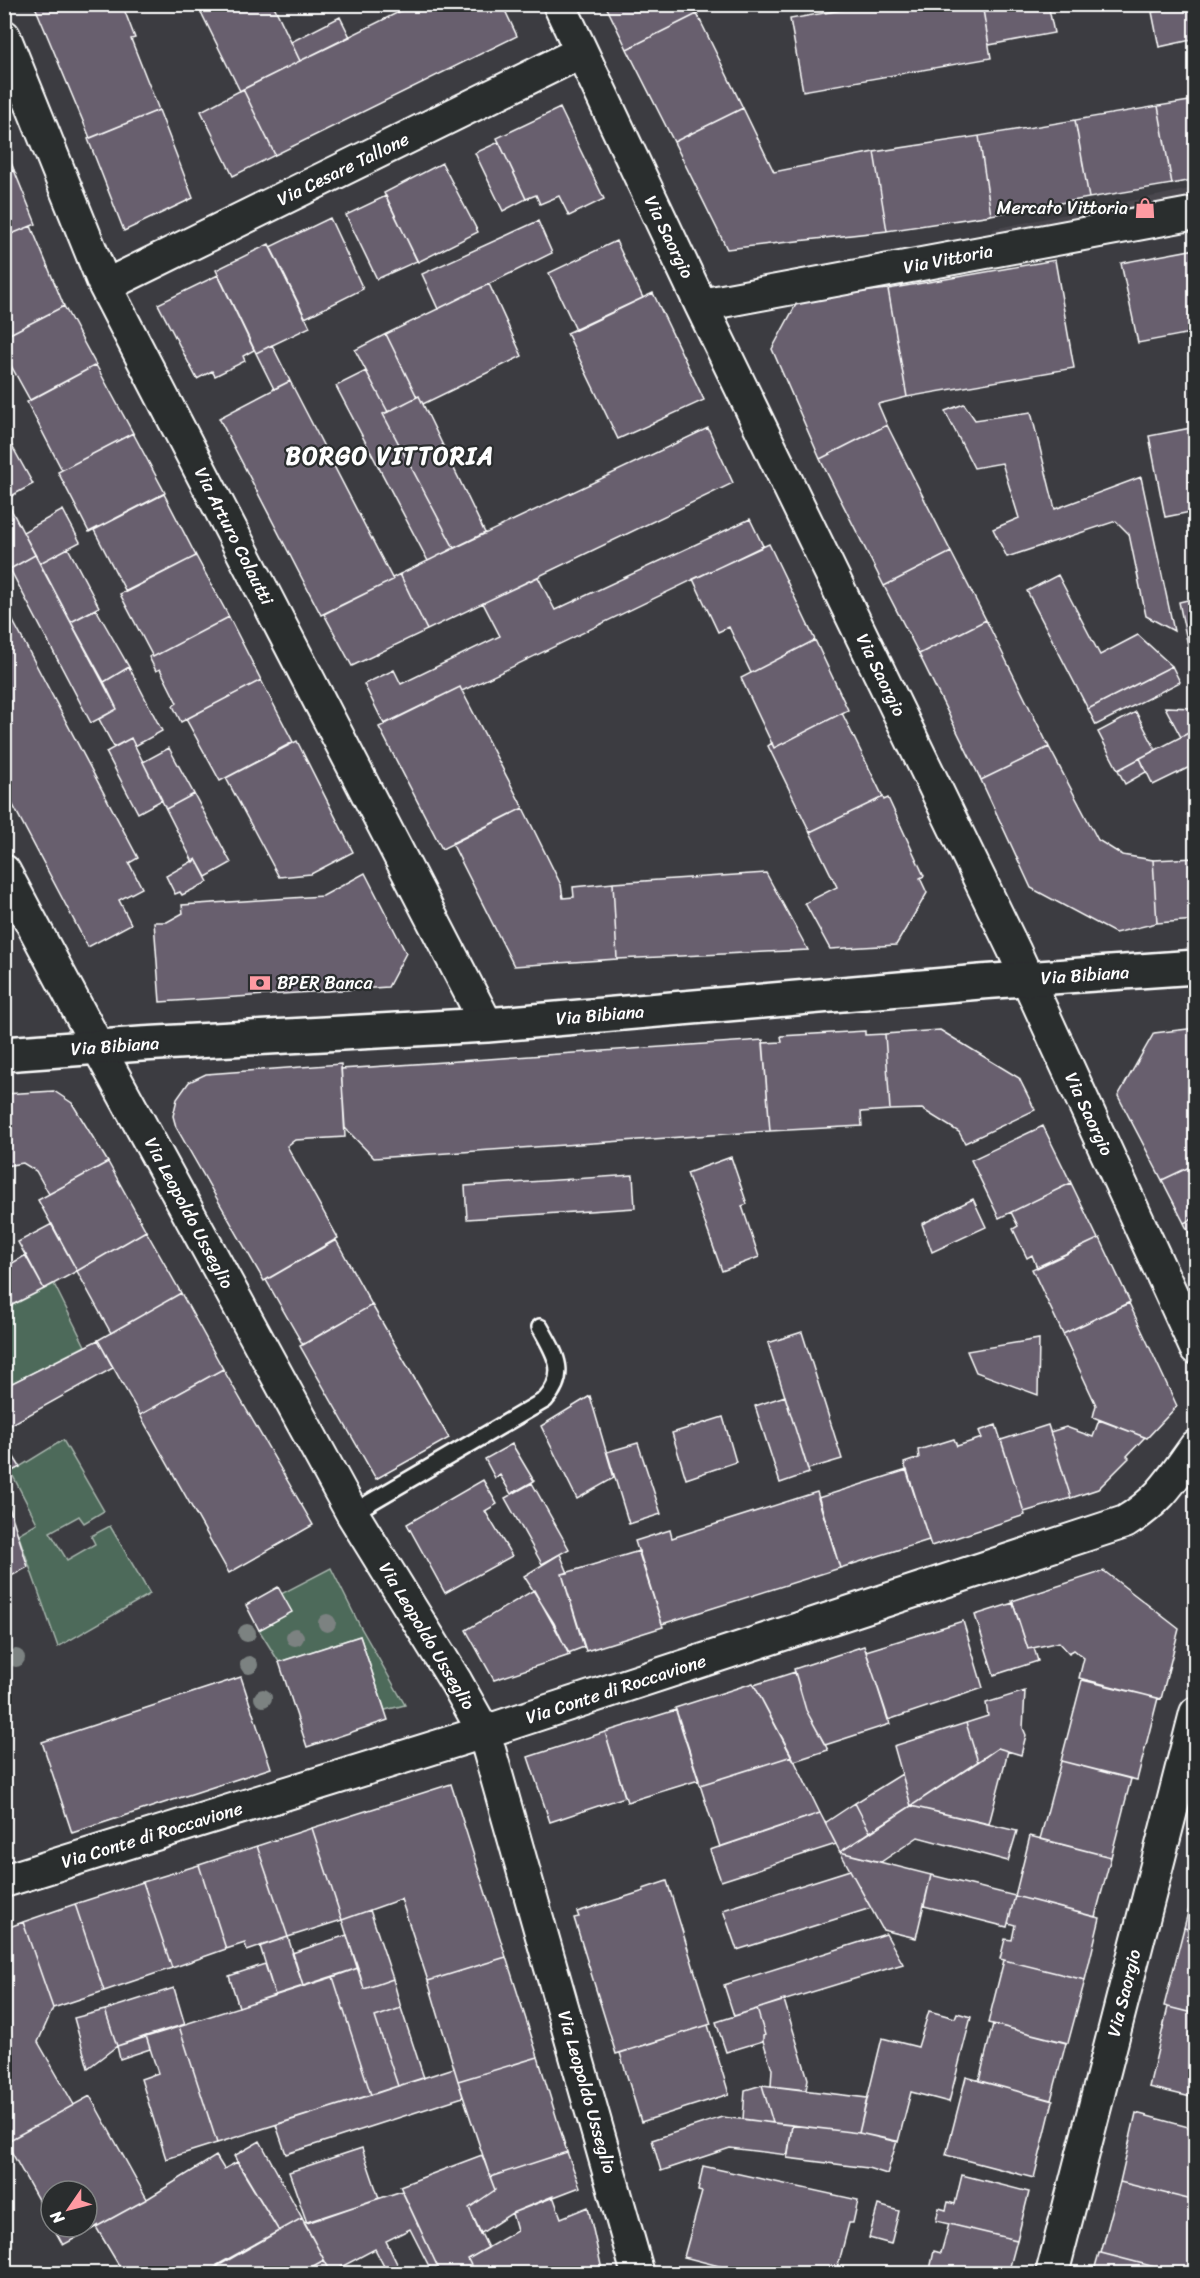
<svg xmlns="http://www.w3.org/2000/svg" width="1200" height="2278" viewBox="0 0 1200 2278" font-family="Sriracha,sans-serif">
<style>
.built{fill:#49464e}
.green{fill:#4e6a5a;stroke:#a6b4ac;stroke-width:1.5}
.building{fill:#675e6e;stroke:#fff;stroke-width:1.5}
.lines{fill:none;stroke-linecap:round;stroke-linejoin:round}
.service-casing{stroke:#fff;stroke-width:20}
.minor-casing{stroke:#fff;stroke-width:36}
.tertiary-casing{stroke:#fff;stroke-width:38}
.service{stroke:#2a2d2e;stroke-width:15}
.minor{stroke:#2a2d2e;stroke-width:32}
.tertiary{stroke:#2a2d2e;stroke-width:33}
.tree{fill:#7b8281}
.labels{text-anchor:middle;stroke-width:4.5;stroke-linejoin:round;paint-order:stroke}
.street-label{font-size:18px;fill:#fff;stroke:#2a2d2e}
.poi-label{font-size:18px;fill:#fff;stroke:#2a2d2e;text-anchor:end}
.district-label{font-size:24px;font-weight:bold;letter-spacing:1.5px;fill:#fff;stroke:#2a2d2e}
</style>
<rect width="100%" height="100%" fill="#3c3c41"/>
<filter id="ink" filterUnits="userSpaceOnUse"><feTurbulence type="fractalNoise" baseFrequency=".0167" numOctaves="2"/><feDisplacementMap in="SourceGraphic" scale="12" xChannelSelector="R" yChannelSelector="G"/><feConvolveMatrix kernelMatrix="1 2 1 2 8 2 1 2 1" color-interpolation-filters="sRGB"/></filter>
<g filter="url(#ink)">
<!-- built -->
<path class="built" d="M1195,188v41l-196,34 -6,-34z"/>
<!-- green -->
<path class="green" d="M54,1284l31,62 -80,41v-78z
M63,1440l41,71 -20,12 -5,-7 -29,16 17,28 28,-16 -4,-8 19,-10 40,68 -92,53 -40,-113 19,-11 -26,-51z
M331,1568l29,58 45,79 -20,5 -25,-74 -81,26 -20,-32 22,-36z"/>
<!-- building -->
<path class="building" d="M34,4h88l13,34 -4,1 28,71 -69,28z
M197,4h76l27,57 -60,30z
M415,4h87l15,32 -242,119 -32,-66z
M605,4h87l5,10 -70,35z
M875,4h107l9,54 -188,33 -13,-72z
M982,4h66l6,29 -65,12z
M1187,4h9v35l-37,8 -7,-35z
M697,14l46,94 -69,34 -47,-93z
M340,17l10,20 -50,24 -9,-19z
M243,89l32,66 -42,21 -32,-65z
M1196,100v79l-24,5 -14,-78z
M1158,106l14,78 -83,14 -14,-78z
M560,108l44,91 -35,17 -10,-20 -19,8 -4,-9 -10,4 -29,-61z
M743,108l31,64 100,-20 13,79 -160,18 -53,-107z
M159,110l34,88 -69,33 -36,-92z
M1075,120l14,78 -98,17 -12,-79z
M979,136l12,79 -104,16 -13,-79z
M499,142l27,57 -23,12 -28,-58z
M4,145l10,25 -10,4z
M442,163l36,69 -60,30 -34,-69z
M14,170l22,54 -32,13v-63z
M386,196l31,65 -40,18 -31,-64z
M330,218l33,71 -58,29 -35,-71z
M538,221l14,32 -114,56 -16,-35z
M31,226l33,80 -60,31v-100z
M616,241l27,57 -67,32 -27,-57z
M269,244l41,83 -54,26 -40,-83z
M1196,249v83l-58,11 -17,-80z
M1055,260l19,108 -167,29 -19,-108z
M218,275l36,75 -11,6 2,5 -30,15 -3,-5 -15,8 -39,-75z
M489,284l33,72 -99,48 -4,-8 -2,1 -31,-63z
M888,289l19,108 -29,7 9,21 -67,34 -48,-110 27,-50z
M653,293l51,107 -86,39 -51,-106z
M64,306l32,59 -66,35 -26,-47v-16z
M386,334l31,63 -29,15 -33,-62z
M272,345l18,36 -16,8 -18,-36z
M96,365l37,68 -71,37 -35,-68z
M366,371l22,41 -5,2 71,134 -26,13 -92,-175z
M290,381l103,199 -72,35 -102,-197z
M419,396l66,137 -31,15 -71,-134z
M964,404l11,16 56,-8 24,97 86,-32 33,154 -28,-15 -17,-82 -13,-13 -109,36 -14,-28 26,-11 -17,-55 -28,5 -29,-57z
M887,425l64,127 -67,34 -64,-127z
M1196,427v84l-31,6 -16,-81z
M708,428l25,55 -306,147 -27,-56z
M133,433l32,60 -76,39 -31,-60z
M7,437l26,47 -27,15 -2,-61z
M164,494l32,62 -70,36 -32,-62z
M4,496l31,59 -25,14 -6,-11z
M63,510l17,32 -40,21 -17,-31z
M750,519l13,27 -301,145 -2,-4 -76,37 -20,-40 30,-14 7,14 99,-48 -17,-33 55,-26 17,33z
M769,544l46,96 -64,33 -22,-46 -11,5 -25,-53z
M68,548l31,59 -28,15 -31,-59z
M951,552l35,68 -67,34 -35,-68z
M35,555l82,154 -26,14 -81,-154z
M196,556l33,61 -76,40 -33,-63z
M400,574l27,56 -75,36 -28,-52 69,-34 -1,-2z
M1058,575l42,80 38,-20 34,31 -84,43 -61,-118z
M1196,598v82h-1l-16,-78z
M4,604l134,254 -9,5 13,25 -23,12 12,24 -43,23 -84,-159z
M96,609l33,58 -25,15 -33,-60z
M229,617l32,63 -80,42 -8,-16 4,-3 -17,-34 -4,2 -7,-14 3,-2 1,2z
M986,620l63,127 -68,33 -62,-126z
M815,640l33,70 -74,38 -33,-70z
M1172,666l8,16 -84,43 -8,-16z
M129,667l33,64 -27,15 -4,-8 -17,9 -15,-28 18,-10 -13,-27z
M261,680l32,62 -73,39 -34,-62z
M460,687l63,121 -81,41 -63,-122z
M1165,707l29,1 2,21 -15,8z
M1136,712l20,38 -38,20 -20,-38z
M842,713l41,84 -73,35 -42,-86 4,-3 2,5z
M1196,729v35l-43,21 -13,-27z
M131,738l31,62 -24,13 -32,-61z
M297,741l56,111 -42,22 -32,3 -53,-99z
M1049,747l49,93 24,15 31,5 4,63 -42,10 -84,-45 -50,-108z
M169,748l25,46 -28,15 -23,-47z
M1140,758l6,14 -21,12 -7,-14z
M194,794l37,69 -25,14 -10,-18 -3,3 -27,-53z
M883,797l1,3 4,-2 36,78 -4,2 7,15 -31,52 -66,4 -25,-46 32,-16 -27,-55z
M523,808l38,77 2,13 11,-1 -1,-10 40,-4 4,76 -103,7 -62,-123z
M1196,858v62l-39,3 -4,-63z
M196,859l12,23 -26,13 -2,-3 -5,2 -9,-18z
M365,873l41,80 -18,34 -228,15 -6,-80h13l16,-9 -1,-8 141,-9z
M766,873l42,77 -191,9 -4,-76z
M1196,1028v136l-34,16 -44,-84 36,-63z
M940,1030l79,48 16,32 -70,33 -6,-11 -37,-23 -32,1 -5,-76z
M865,1031v4l20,-1 5,76 -29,2 1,14 -92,5 -7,-88 19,-1 -1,-6z
M763,1040l7,91 -396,27 -29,-30 -4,-59z
M341,1064l4,73 -50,3 -8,6 51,92 -74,43 -88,-154 -3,-11 4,-17 12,-17 17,-8z
M54,1091l18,12 36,59 -59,32 -13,-23 -13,-8 -18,3 -1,-72z
M1043,1126l28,57 -72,35 -28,-58z
M731,1157l16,47 -5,2 17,51 -37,14 -35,-98z
M108,1162l38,69 -69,40 -39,-71z
M1196,1164v53l-12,6 -22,-43z
M633,1175l2,33 -168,11 -2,-33z
M1071,1183l27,56 -61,29 -5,-13 -5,3 -14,-29 5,-3 -7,-14z
M973,1199l13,28 -54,25 -10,-28z
M1196,1217v30l-12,-24z
M52,1224l25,47 -33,18 -26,-47z
M146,1231l35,62 -70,40 -34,-62z
M1100,1238l30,64 -67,32 -31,-65z
M336,1240l36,65 -69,40 -37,-65z
M26,1255l18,34 -40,20v-41z
M181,1293l42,76 -83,46 -42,-75z
M1129,1303l48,103 -30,32 -54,-21 3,-12 -33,-71z
M372,1305l77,133 -73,41 -76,-133z
M802,1332l40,127 -34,10 -40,-126z
M1039,1339l-1,56 -62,-23 -9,-21z
M98,1340l15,28 -101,56 -8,9v-46z
M223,1369l90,156 -84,48 -89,-158z
M590,1396l24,82 -37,21 -36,-73z
M785,1396l24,77 -29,10 -25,-77z
M723,1417l13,45 -50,17 -14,-46z
M1099,1420l46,17 -18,19 2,2 -31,31 -27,9 -21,-66 16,-5 27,10z
M996,1425l29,90 -94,31 -27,-83 15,-5 -1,-8 36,-11 3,7 25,-8 -3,-7z
M1048,1425l23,73 -47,14 -23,-72z
M4,1441l16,26 -16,8z
M638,1443l23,71 -32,10 -22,-72z
M512,1444l22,37 -23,13 -11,-19 -5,3 -10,-19z
M907,1470l22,70 -89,28 -22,-70z
M483,1480l14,24 -12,7 27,45 -67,37 -38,-69z
M532,1483l37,66 -27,15 -37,-66z
M817,1492l23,76 -178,56 -27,-83 35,-11 2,8z
M5,1494l23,73 -24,13v-86z
M639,1551l24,76 -77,24 -24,-77z
M560,1554l8,19 -6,1 22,73 -16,6 -14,-30 -30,-47z
M1104,1571l75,58 -18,70 -82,-21 5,-20 -10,-8 -5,3 -10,-11 -31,7 -16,-48z
M278,1587l14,25 -33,18 -13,-25z
M534,1590l36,65 -76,25 -28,-50z
M1013,1603l15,46 6,-1 4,13 -44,14 -19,-60z
M963,1621l20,67 -95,32 -22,-69z
M360,1636l28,84 -81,27 -28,-85z
M864,1646l26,78 -65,21 -19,-35 -12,-41z
M795,1672l11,38 22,40 -34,11 -40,-76z
M241,1677l30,91 -199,65 -30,-91z
M1082,1680l76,18 -21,82 -76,-19z
M753,1683l39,73 -92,29 -25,-77z
M1025,1691l-2,37 3,7 -5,20 -23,-7 -20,14 -12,-39 22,-7 -2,-13z
M676,1710l23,70 -72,22 -22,-70z
M966,1723l12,39 -67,44 -17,-60z
M605,1732l20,65 -75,25 -22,-65z
M998,1748l10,3 -19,73 -78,-18z
M792,1756l28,57 -100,34 -20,-62z
M1061,1761l70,18 -20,78 -71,-18z
M902,1774l9,32 -41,26 -15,-29z
M451,1784l55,173 -78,24 -27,-82 -59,21 -30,-92z
M855,1803l15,29 -30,20 -15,-29z
M911,1806l106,25 -9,30 -90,-24 -37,25 -41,-10z
M820,1813l16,31 -115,37 -11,-31z
M312,1828l30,92 -54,17 -31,-91z
M1030,1836l81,21 -16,60 -80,-21z
M257,1846l31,91 -41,14 -2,-8 -19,6 -27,-84z
M840,1852l91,23 -15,63 -33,-8z
M199,1865l27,84 -54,19 -29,-86z
M850,1870l21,38 -134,42 -14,-40z
M931,1875l84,21 -8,31 -83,-21z
M667,1881l44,143 -95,30 -42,-136 5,-1 -2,-5 67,-21 -1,-2z
M1196,1881v50l-12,-3z
M143,1882l29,86 -68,23 -29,-87z
M1015,1896l85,22 -15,62 -85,-21 5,-20 7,1 3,-15 -7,-2z
M75,1904l29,87 -51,17 -30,-86z
M370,1910l23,69 -29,10 -22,-69z
M23,1922l30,86 -15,34 36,63 -68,37 -2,-3v-210z
M1184,1928l12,3v83l-32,-8z
M886,1934l17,30 -169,52 -10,-31z
M347,1935l11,33 -55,18 -11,-33z
M288,1937l15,49 -28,9 -15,-49z
M506,1957l32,100 -80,24 -30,-100z
M1004,1960l81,20 -17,63 -80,-20z
M265,1964l10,31 -36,12 -10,-31z
M358,1968l6,21 29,-10 8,29 -26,9 23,69 -27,9 -38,-118z
M333,1977l38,118 -154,48 -38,-117z
M174,1988l11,37 -68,21 -12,-36z
M784,2000l24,79 -2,11 -35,-4 1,-17 -9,-28v-5l2,-1 -8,-26z
M1168,2007l28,7 -1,84 -46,-11z
M401,2008l23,70 -26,8 -23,-69z
M757,2009l8,26 -2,1v5l-37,11 -10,-30z
M105,2010l12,36 -29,22 -14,-50z
M929,2011l26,7 2,-5 14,4 -22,85 -38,-10 -13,50 -39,-9 23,-95 36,9z
M993,2024l73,19 -15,57 -72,-19z
M708,2025l21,69 -88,28 -21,-69z
M179,2026l38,117 -51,16 -25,-80 17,-6 -12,-37z
M146,2036l4,13 -30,10 -3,-13z
M538,2057l29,95 -77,25 -32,-96z
M454,2068l9,29 -177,57 -10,-29z
M966,2077l87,24 -19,77 -88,-23z
M762,2085l105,13 -8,35 -86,-10z
M762,2085l11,38 -30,-4 2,-29z
M90,2096l57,103 -84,46 -10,-18h34v-36h-36v32l-45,-81z
M1136,2113l60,16v72l-76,-19z
M722,2117l70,8 -4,30 -58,-7 -69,23 -9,-31z
M792,2125l67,8 38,8 -10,33 -19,-6 -81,-10z
M260,2141l42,77 -23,13 -45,-75z
M362,2148l17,50 -72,25 -18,-51z
M567,2152l13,35 -68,26 -32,21 -11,-26 26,-18 -5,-13z
M482,2155l13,35 -26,18 19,40 -20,11 7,15h-34l-41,-88z
M216,2156l8,13 13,-7 42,69 -75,43h-80l-28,-47 51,-28z
M703,2166l155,34 -5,23h-4l-13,51h-86l-66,-17 18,-65 -4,-1z
M962,2175l67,17 -12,48 -81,-19 3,-13 7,2 2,-8 7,2z
M1120,2182l76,19v55l-5,18h-9l-81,-21z
M402,2191l39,83h-8l-23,-45 -24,12 16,33h-14l-13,-25 -34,18 3,7h-12l-28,-51z
M553,2196l8,22 27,-11 15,67h-128l-7,-15 49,-28 -5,-18z
M878,2205l21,6 -8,33 -22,-6z
M302,2218l22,42 -25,14h-78l-4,-9z
M949,2224l68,16 -9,34h-79l5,-23 7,2z
M1099,2253h2l81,21h-89z
M324,2260l8,14h-33z"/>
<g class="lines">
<defs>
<path id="service" d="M352,1513l193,-113c24,-27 10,-46 -5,-73"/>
<path id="minor" d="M559,4l142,301 313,645 182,398
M4,36l101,250 382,739
M105,286l476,-234
M701,305l495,-92
M4,871l94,176 254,466 104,169 28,50 154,542
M4,1881l480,-149 641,-210c36,-22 47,-43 71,-76
M1052,2274l144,-561"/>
<path id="tertiary" d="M4,1054l137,-10 346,-19 493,-43 216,-15"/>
</defs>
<!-- service casing -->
<use href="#service" class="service-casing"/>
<!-- minor casing -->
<use href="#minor" class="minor-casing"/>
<!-- tertiary casing -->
<use href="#tertiary" class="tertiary-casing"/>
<!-- service -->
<use href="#service" class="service"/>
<!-- minor -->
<use href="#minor" class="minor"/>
<!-- tertiary -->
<use href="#tertiary" class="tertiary"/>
</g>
<!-- trees -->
<g class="tree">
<circle cx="327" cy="1623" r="9"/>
<circle cx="247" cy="1633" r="9"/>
<circle cx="295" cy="1637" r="9"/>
<circle cx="16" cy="1658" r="9"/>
<circle cx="249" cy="1665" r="9"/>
<circle cx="263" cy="1698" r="9"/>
</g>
</g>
<!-- icons -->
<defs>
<symbol id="shop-bare" viewBox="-9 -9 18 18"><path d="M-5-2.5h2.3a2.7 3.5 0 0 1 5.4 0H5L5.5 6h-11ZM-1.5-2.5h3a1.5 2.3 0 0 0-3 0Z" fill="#ff9aa2" stroke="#2a2d2e" stroke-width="2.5" paint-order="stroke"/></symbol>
<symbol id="bank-bare" viewBox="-9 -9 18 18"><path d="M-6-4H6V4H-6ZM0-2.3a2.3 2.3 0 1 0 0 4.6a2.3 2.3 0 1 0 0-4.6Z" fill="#ff9aa2" stroke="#2a2d2e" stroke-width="2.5" paint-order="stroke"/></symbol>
</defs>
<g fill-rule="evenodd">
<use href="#shop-bare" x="1130" y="193" width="30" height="30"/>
<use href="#bank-bare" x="245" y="968" width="30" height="30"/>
</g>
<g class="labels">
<!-- street labels -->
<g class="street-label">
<text transform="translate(343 169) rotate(-26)" y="6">Via Cesare Tallone</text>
<text transform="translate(669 237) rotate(64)" y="6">Via Saorgio</text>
<text transform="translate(948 259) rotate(-11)" y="6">Via Vittoria</text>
<text transform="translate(234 536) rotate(63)" y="6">Via Arturo Colautti</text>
<text transform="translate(881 675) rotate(64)" y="6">Via Saorgio</text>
<text transform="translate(1085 975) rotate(-4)" y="6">Via Bibiana</text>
<text transform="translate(600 1015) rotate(-5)" y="6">Via Bibiana</text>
<text transform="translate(115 1046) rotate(-4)" y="6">Via Bibiana</text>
<text transform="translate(1089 1114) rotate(65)" y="6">Via Saorgio</text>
<text transform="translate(189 1213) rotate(62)" y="6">Via Leopoldo Usseglio</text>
<text transform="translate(427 1636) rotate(59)" y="6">Via Leopoldo Usseglio</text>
<text transform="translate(616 1689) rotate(-18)" y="6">Via Conte di Roccavione</text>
<text transform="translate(152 1835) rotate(-17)" y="6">Via Conte di Roccavione</text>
<text transform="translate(1124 1993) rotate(-76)" y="6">Via Saorgio</text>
<text transform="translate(587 2092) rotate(74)" y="6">Via Leopoldo Usseglio</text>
</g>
<!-- poi labels -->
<g class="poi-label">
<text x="1128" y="214">Mercato Vittoria</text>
<text x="277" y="989" text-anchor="start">BPER Banca</text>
</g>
<!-- district labels -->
<g class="district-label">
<text x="390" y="464">BORGO VITTORIA</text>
</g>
</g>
<!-- margin -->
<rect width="1200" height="2278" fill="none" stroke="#2a2d2e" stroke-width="24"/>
<rect x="12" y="12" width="1176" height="2254" fill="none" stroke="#fff" stroke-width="2" filter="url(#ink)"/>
<!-- north arrow -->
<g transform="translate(69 2209) rotate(235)"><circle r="28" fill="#2a2d2e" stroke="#7f8182" stroke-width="1.5"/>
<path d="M0-4.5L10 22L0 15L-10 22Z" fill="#ff9aa2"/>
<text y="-9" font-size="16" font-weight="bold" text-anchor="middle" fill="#ffffff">N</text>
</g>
</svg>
